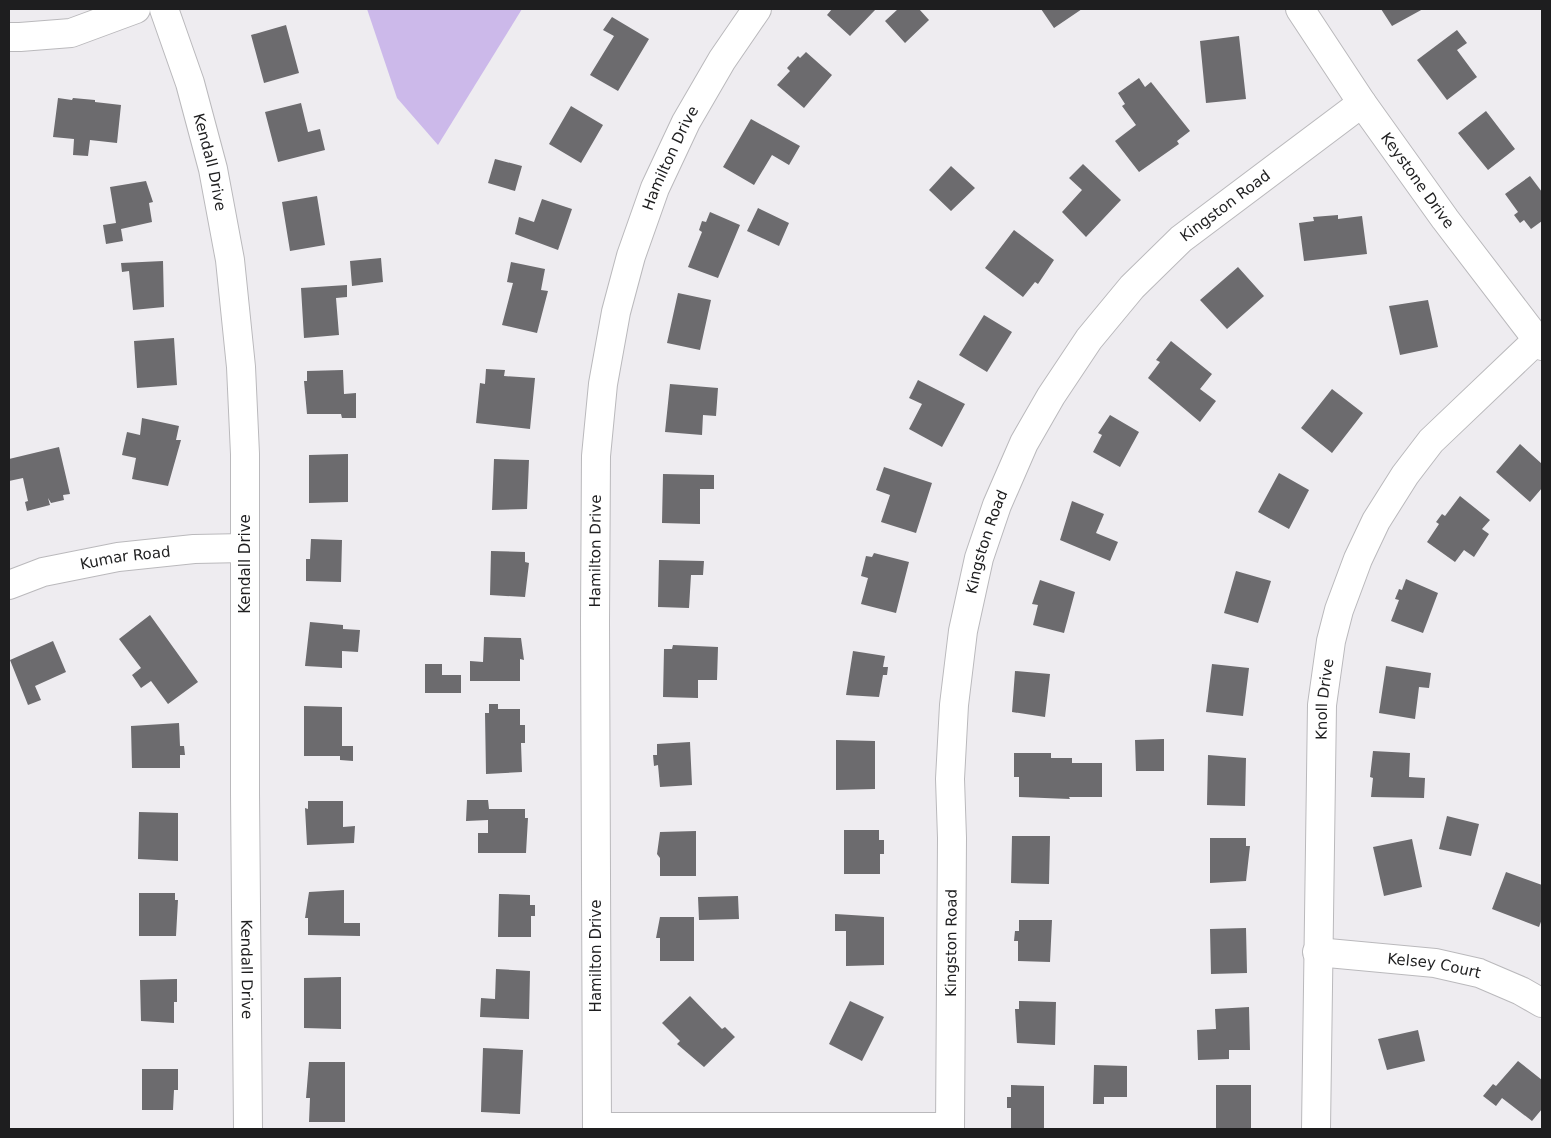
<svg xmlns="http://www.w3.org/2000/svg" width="1551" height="1138" viewBox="0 0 1551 1138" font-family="'DejaVu Sans',sans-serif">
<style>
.green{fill:#ccb9ea}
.building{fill:#6c6b6e}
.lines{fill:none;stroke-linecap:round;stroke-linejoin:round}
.street-casing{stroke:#bab9bc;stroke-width:30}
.street{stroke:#fff;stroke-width:28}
.labels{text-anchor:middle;stroke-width:4.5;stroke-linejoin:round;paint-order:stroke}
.street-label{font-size:15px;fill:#1e1e1f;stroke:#fff}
</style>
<rect width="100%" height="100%" fill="#eeecf0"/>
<!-- green -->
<path class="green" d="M367,9h155l-84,136 -41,-47z"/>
<!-- building -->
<path class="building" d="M832,9h44l-26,27 -23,-21z
M898,9h21l10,11 -24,23 -20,-22z
M1041,9h41l-28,19z
M1381,9h42l-31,17z
M612,17l37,22 -31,52 -28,-16 24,-39 -11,-6z
M286,25l13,48 -35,10 -13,-48z
M1457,30l10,13 -10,7 20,27 -30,23 -30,-40z
M1239,36l7,63 -40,4 -6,-62z
M806,52l26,23 -28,33 -27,-23 13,-14 -3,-3 11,-12 2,2z
M1139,78l6,9 6,-5 39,49 -13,10 2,3 -40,28 -24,-31 21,-16 -14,-19 3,-2 -7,-11z
M58,98l14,2 1,-2 22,2v2l26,3 -4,38 -27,-3 -2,16 -15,-1 1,-16 -21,-2z
M301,103l7,29 12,-3 5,21 -47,12 -13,-50z
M571,106l32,19 -22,38 -32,-19z
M1486,111l29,38 -27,21 -30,-37z
M751,119l49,27 -11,19 -17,-10 -18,30 -31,-18z
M495,159l27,7 -7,25 -27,-8z
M1083,164l38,36 -35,37 -24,-25 20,-22 -13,-12z
M951,166l24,22 -24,23 -22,-21z
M1530,176l12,16v29l-11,8 -7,-9 -4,3 -6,-8 4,-3 -13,-18z
M146,181l7,21 -4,1 3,19 -31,7 2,12 -17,3 -3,-19 13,-2 -6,-36z
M317,196l8,49 -35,6 -8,-49z
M542,199l30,10 -14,41 -43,-16 4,-17 15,5z
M758,208l31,15 -10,23 -32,-15z
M710,212l30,13 -22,53 -30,-11 14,-35 -3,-2 3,-9 4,1z
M1338,215v4l24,-3 5,38 -63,7 -5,-38 15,-2 -1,-4z
M1014,230l40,30 -16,24 -3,-2 -12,15 -38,-29z
M381,258l2,24 -31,4 -2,-25z
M163,261l1,46 -31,3 -4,-39 -7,1 -1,-9z
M511,262l34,7 -4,21 7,1 -11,42 -35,-8 11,-42 -6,-1z
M1238,267l26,29 -37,33 -27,-29z
M347,285v12l-11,1 3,37 -35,3 -3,-50z
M678,293l33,7 -11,50 -33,-7z
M1428,300l10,47 -38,8 -11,-49z
M984,315l28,17 -25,40 -28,-17z
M174,338l3,47 -40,3 -3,-47z
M1171,341l41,33 -12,15 16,12 -16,21 -52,-44 12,-16 -4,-2z
M486,369l19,1 -1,6 31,2 -5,51 -54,-6 4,-40 5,1z
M343,370l1,24 12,-1v25h-14l-1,-4h-34l-3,-33h3v-10z
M918,380l47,24 -23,43 -33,-18 13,-25 -13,-6z
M670,384l48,4 -2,28 -13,-1 -1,20 -37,-3z
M1332,389l31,24 -31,40 -31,-25z
M1110,415l29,17 -19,35 -27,-15 9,-17 -4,-2z
M142,418l37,8 -3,14h5l-13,46 -36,-7 4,-21 -14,-3 5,-23 13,3z
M1520,444l22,20v24l-12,14 -34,-30z
M59,447l11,47 -7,1 1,5 -13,3 -3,-5 2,7 -23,6 -2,-9 3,-1 -5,-23 -14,3v-22z
M348,454v48l-39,1v-48z
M494,459l35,1 -2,49 -35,1z
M884,467l48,16 -16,50 -35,-11 9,-27 -14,-5z
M1279,473l30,17 -20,39 -31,-17z
M663,474l51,1v14h-14v35l-38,-1z
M1460,496l30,24 -8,9 7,5 -15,23 -10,-7 -9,12 -28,-20 12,-18 -3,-2 6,-8 3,2z
M1072,501l32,13 -8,19 22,9 -8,19 -50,-21z
M311,539l31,1 -1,42 -35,-1v-22h4z
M491,551l34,1v10l4,1 -4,34 -35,-2z
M874,553l35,9 -13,51 -35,-9 7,-26 -7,-2 5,-20 6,1z
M659,560l45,1 -1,14h-12l-2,33 -31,-1z
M1236,571l35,10 -13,42 -34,-10z
M1406,579l32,14 -15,40 -32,-12 8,-21 -4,-1 4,-10 3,1z
M1040,580l35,12 -11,41 -31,-8 5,-20 -6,-1z
M150,615l48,67 -30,22 -17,-23 -10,7 -9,-13 9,-7 -22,-29z
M310,622l33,3v4l17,1 -2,22 -16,-1v17l-37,-2z
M484,637l37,1 3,22 -4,-1v22h-50v-20l13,1z
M53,641l13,31 -31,14 6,14 -13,5 -18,-45z
M673,645l45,2 -1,33h-19v18l-35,-1 1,-48h8z
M853,651l32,5 -2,11h5l-1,8h-4l-4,22 -33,-2z
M425,664h17v11h19v18h-36z
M1212,664l37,4 -6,48 -37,-4z
M1386,666l45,7 -2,15 -10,-1 -4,32 -36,-6z
M1015,671l35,3 -5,43 -33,-5z
M489,704h9v5h22v16h5v18h-4l1,29 -36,2 -1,-61h4z
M304,706l38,1v39h11v15l-13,-1v-4h-36z
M179,723l1,23h4l1,9h-5v13h-48l-1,-42z
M1164,739v32h-28l-1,-31z
M836,740l39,1v48l-39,1z
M690,742l2,43 -32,2 -2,-22 -4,1 -1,-11h4v-11z
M1373,751l37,2 -1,24 16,1 -1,20 -53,-1 2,-19 -3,-1z
M1014,753h37v5h21v5h30v34h-33l1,2 -51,-2v-20h-5z
M1208,755l38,3 -1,48 -38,-1z
M467,800h21l1,9h36v9h3l-2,35h-48v-20h10v-13l-22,1z
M308,801h35v26l12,-1 -1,17 -47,2 -2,-37 3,1z
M139,812l39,1v48l-40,-2z
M1447,816l32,8 -8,32 -32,-7z
M844,830h35v10h5v14h-4v20h-36z
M696,831v45h-36v-18l-3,-4 3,-22z
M1012,836h38l-1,48 -38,-1z
M1210,838h36v8h4l-4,35 -36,2z
M1412,839l10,48 -38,9 -11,-49z
M1506,872l36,13v34l-3,8 -47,-18z
M344,890v33h16v13l-52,-1v-17h-3l4,-26z
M139,893h36v7h3l-2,36h-37z
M499,894l31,1v10h5v11h-4v21h-33z
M738,896l1,23 -40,1 -1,-23z
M835,914l49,3v48l-38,1v-35h-11z
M660,917h34v44h-34v-23h-4z
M1019,920h33l-2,42 -32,-1v-20h-4l1,-10h4z
M1246,928l1,45 -36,1 -1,-45z
M496,969l34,2 -1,48 -49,-2 1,-19 14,1z
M341,977v52l-37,-1v-50z
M177,979v23h-3v21l-33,-2 -1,-41z
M690,996l32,33 3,-2 10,10 -31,30 -27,-23 3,-3 -18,-18z
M850,1001l34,16 -22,44 -33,-17z
M1019,1001l37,1 -1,43 -38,-2 -2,-34h4z
M1249,1007l1,43h-21v9l-31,1 -1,-30 19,-1 -1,-20z
M1418,1030l7,31 -38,9 -9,-31z
M483,1048l40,2 -3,64 -39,-2z
M1518,1061l24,19v29l-10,12 -30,-23 -6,8 -13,-10 10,-12 3,2z
M309,1062h36v60h-36l1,-24h-4z
M1094,1065l33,1v31h-23v7h-11z
M142,1069h36v21h-4l-1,20h-31z
M1011,1085l33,1v43l-33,-1v-20h-4v-11h4z
M1216,1085h35v44h-35z"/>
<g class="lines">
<defs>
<g id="street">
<path id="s1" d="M164,9l26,74 23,86 17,91 11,107 4,87v340l3,335"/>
<path id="s2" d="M1300,9l62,94 83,116 97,127"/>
<path d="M9,37h11l51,-4 65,-24"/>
<path id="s3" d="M9,585l34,-13 75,-15 76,-8 51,-1"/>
<path id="s4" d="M1317,952l118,11 44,10 42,18 21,12"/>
<path d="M597,1127h353"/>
<path id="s5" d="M597,1129l-2,-507 1,-166 7,-72 13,-72 15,-56 24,-68 31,-66 36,-62 35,-51"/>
<path id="s6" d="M950,1129l2,-291 -2,-59 4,-74 9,-74 16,-73 18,-53 27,-62 27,-47 38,-57 43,-52 49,-48 181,-136"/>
<path id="s7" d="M1316,1129l6,-424 9,-64 8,-31 19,-51 18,-38 29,-46 26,-34 106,-101"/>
</g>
</defs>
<!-- street casing -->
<use href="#street" class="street-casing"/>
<!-- street -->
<use href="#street" class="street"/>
</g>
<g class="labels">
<!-- street labels -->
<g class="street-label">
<text dy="5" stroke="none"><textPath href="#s5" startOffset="982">Hamilton Drive</textPath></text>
<text dy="5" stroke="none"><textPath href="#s1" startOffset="160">Kendall Drive</textPath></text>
<text dy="5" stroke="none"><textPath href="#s2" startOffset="208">Keystone Drive</textPath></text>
<text dy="5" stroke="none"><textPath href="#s6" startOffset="1011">Kingston Road</textPath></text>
<text dy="5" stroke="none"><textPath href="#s6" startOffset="591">Kingston Road</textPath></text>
<text dy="5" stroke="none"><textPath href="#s5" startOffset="578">Hamilton Drive</textPath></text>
<text dy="5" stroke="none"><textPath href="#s3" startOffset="120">Kumar Road</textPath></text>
<text transform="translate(245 564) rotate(-90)" y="5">Kendall Drive</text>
<text dy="5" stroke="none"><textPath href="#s7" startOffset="430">Knoll Drive</textPath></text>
<text dy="5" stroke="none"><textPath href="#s6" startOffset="186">Kingston Road</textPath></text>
<text transform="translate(596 956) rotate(-90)" y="5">Hamilton Drive</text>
<text dy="5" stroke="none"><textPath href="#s4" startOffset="118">Kelsey Court</textPath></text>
<text dy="5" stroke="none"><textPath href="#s1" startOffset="970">Kendall Drive</textPath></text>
</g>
</g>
<!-- border -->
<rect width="1551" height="1138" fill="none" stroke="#1e1e1f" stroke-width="20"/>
</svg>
